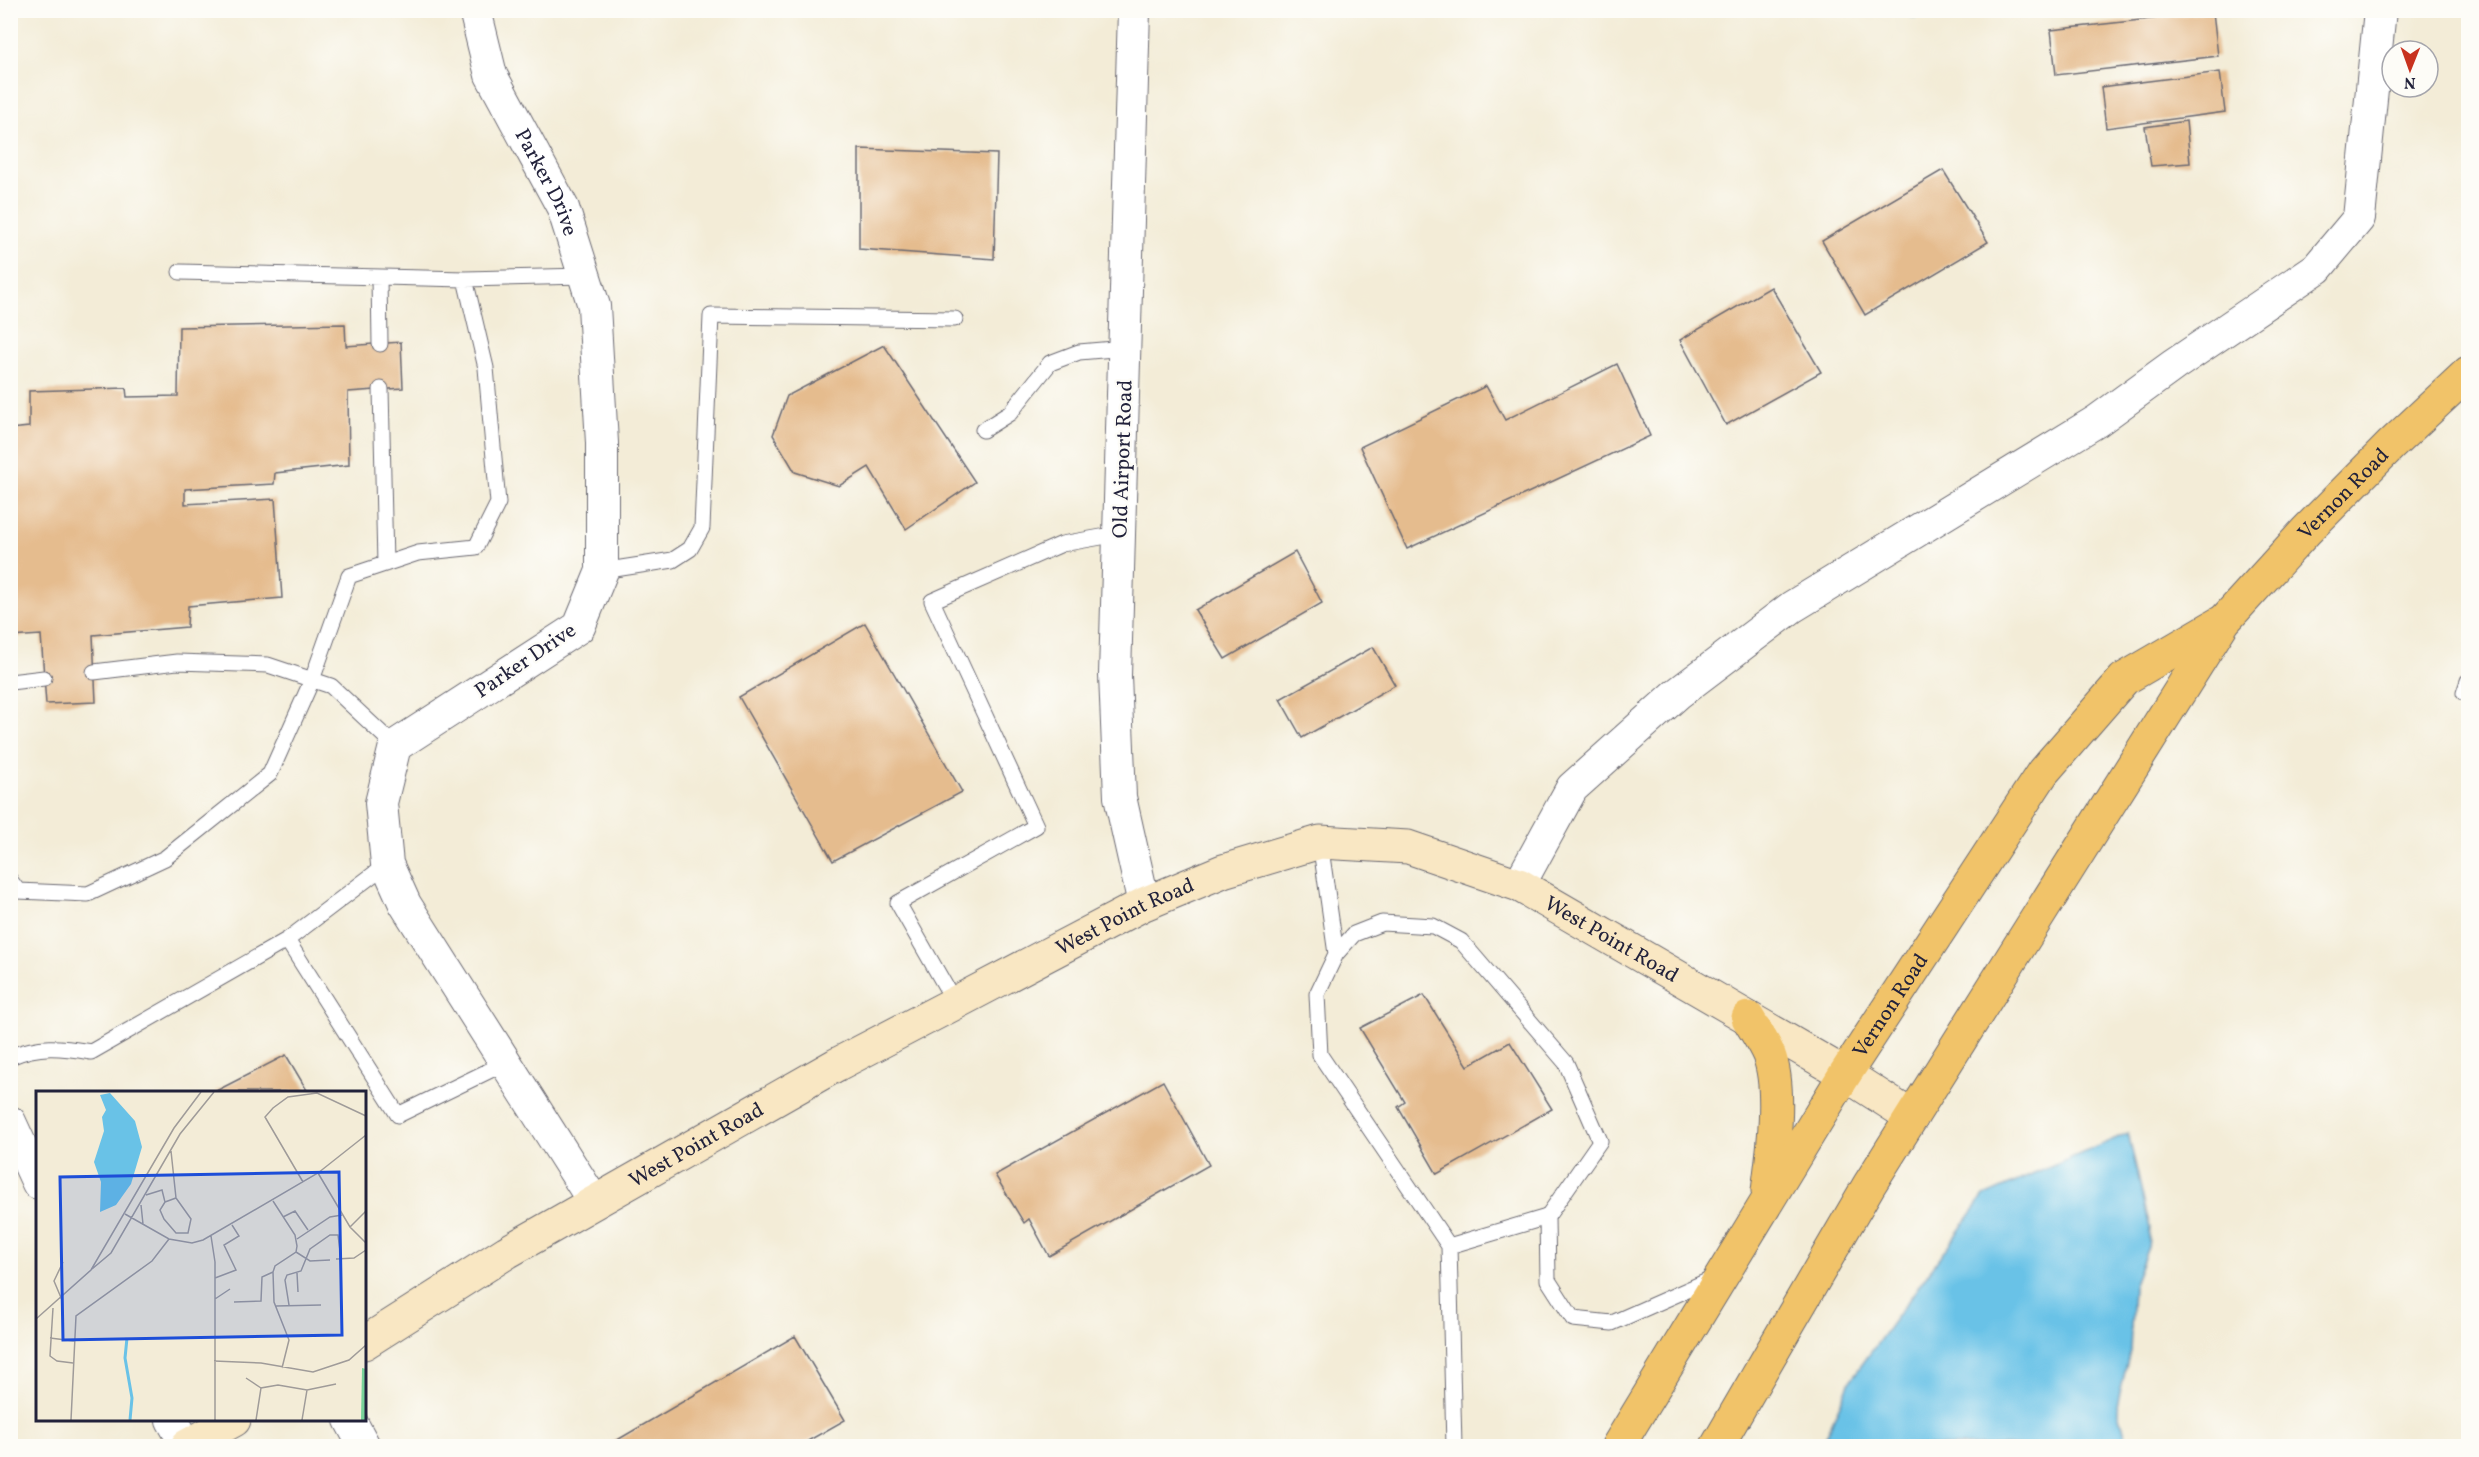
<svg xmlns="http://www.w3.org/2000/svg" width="2479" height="1457" viewBox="0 0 2479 1457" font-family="Vollkorn,serif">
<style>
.water{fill:#69c2e7;stroke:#467291;stroke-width:1.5}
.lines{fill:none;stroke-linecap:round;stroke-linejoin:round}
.stream{stroke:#69c2e7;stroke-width:12}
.building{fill:#e5bc8e}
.lane-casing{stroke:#6b6972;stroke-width:17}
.street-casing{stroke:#6b6972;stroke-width:34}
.secondary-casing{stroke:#6b6972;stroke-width:35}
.primary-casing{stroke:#6b6972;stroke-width:35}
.lane{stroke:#fff;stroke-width:15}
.street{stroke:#fff;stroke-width:32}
.secondary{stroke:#f9e7c3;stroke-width:33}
.primary{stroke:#f1c369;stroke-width:33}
.labels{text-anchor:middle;stroke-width:5;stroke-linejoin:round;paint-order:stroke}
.street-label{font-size:21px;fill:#22223b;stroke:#fdfcf7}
.inset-river{fill:none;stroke:#69c2e7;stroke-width:3}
.inset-road{fill:none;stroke:#9f9b99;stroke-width:1.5}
.view{fill:#1d4ed8;fill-opacity:0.15;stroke:#1d4ed8;stroke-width:3}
.inset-edge{fill:none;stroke:#22223b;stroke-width:3}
</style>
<rect width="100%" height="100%" fill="#fdfcf7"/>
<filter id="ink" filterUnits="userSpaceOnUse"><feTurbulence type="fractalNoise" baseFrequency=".0167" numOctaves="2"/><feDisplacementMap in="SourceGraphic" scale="12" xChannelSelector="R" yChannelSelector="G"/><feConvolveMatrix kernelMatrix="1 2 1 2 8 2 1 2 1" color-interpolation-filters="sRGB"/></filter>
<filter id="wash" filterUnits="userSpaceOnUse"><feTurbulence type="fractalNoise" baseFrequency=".008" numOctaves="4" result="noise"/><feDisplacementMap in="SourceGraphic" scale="24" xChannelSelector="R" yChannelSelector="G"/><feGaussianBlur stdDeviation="1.35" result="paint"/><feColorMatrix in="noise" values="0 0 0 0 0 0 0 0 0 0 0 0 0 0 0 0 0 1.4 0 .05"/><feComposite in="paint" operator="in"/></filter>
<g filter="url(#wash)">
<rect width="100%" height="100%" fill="#f3ecd7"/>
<!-- water -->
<path class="water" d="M2128,1133l22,95 -2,19 -15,39 -3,65 -13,54 11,41h-306l28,-65 134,-185z"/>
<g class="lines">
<!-- stream -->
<path class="stream" d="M1914,12v-2"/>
</g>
<g id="blocks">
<!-- building -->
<path class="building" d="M2213,12l5,44 -162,19 -5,-45z
M2220,72l5,40 -119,16 -5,-41z
M2186,121l4,42 -39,3 -6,-39z
M859,149l138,5 -3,105 -135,-10z
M1943,170l45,72 -123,73 -43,-74z
M1771,287l50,85 -95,53 -46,-85z
M345,324l1,22 55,-4 2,46 -55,4 1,73 -74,8 -1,11 -89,5v15l90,-5 7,99 -94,8 -1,21 -94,8 3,67 -50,2 -5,-69 -31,2v-208l19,-2v-36l97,-3 1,9 51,-1 1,-69z
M884,345l91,137 -69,47 -37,-62 -30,19 -44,-14 -22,-37 14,-39z
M1617,364l33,72 -243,113 -47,-102 126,-61 19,34z
M1295,552l27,51 -97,56 -30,-49z
M865,623l97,169 -129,69 -94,-164z
M1373,647l22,38 -93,53 -22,-39z
M1424,995l44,71 42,-24 42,67 -115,65 -39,-67 7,-5 -45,-74z
M286,1055l22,37h-94z
M1163,1081l46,84 -160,91 -20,-37 -5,4 -29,-48z
M795,1336l50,84 -46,26h-192z"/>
</g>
</g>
<g filter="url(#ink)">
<use href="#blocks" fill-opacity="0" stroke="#6b6972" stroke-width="1.5"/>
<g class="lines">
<defs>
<path id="lane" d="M180,272l285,7 119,-3
M379,277l1,67
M381,389l4,175
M983,430l27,-17 40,-50 29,-11 46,-4
M602,571l71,-11 17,-11 12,-21 9,-212 244,3
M94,672l83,-10 91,3 63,21 64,60
M10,682l34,-4
M2464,693l4,-12
M1320,842l16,112
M10,880l8,11 70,3 77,-36 105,-84 42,-94 37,-104 69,-23 58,-6 22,-44 -12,-135 -21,-89
M287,940l111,175 107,-52
M955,1003l-57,-100 138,-77 -104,-225 130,-57 56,-10
M10,1057c29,-13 51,-10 81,-5l196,-112 100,-76
M1547,1217l-98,29 -129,-191 -3,-61 19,-40 18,-20 28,-11 51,3 28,15 105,122 34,78 -53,76 1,63 25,39 39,4 102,-45
M1449,1246l5,200"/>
<g id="street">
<path id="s1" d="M475,10l16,65 72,133 31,98 8,137v128l-23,56 -184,119 -14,57 6,61 18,40 189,298"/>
<path d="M1134,10l-19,665 5,122 24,107"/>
<path d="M1519,885l53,-97 105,-94 115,-87 305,-186 77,-56 143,-97 42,-50 21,-208"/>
<path d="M10,1122l28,61"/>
<path d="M172,1420l15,26"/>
<path d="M350,1420l14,26"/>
</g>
<g id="secondary">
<path id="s2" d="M364,1343l143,-91 329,-187 119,-62 189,-99 79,-33 97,-29 88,5 111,38 326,189 67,43"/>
<path d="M187,1446l47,-26"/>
</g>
<g id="primary">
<path d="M1748,1018c7,12 16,25 21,37 13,35 4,99 -1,136"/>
<path id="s3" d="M1618,1446l227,-372 198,-302 81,-93 96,-56"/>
<path id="s4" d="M1717,1446l152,-261 355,-564 82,-90 85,-86 77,-72"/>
</g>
</defs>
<!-- lane casing -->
<use href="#lane" class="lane-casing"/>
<!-- street casing -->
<use href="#street" class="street-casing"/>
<!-- secondary casing -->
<use href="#secondary" class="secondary-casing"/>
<!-- primary casing -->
<use href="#primary" class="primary-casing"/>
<!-- lane -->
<use href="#lane" class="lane"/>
<!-- street -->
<use href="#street" class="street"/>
<!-- secondary -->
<use href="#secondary" class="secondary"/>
<!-- primary -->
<use href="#primary" class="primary"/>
</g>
</g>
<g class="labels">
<!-- street labels -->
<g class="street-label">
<text dy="7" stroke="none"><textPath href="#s1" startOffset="188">Parker Drive</textPath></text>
<text transform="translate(1122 459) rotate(-88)" y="7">Old Airport Road</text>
<text dy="7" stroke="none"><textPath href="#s4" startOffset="1143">Vernon Road</textPath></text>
<text transform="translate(525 660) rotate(-34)" y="7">Parker Drive</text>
<text dy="7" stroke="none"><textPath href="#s2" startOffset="873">West Point Road</textPath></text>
<text dy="7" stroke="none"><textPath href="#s2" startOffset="1395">West Point Road</textPath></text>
<text dy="7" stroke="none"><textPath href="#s3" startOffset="518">Vernon Road</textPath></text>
<text dy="7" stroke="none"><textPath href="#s2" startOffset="387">West Point Road</textPath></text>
</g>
</g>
<!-- overview -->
<g transform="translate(36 1091)">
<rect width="330" height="330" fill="#f3ecd7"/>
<path d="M326,277l4,1v51h-5z" fill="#78d299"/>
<path d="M74,2l25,28 7,26 -11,37 -15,21 -16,7 1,-30 -7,-20 10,-31 -2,-14 4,-7 -6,-15z" fill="#69c2e7"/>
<path class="inset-river" d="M91,247l-2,20 7,40 -2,22"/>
<path class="inset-road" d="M135,60l5,47M282,82l32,54 16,16M267,91l-38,-65 8,-9 15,-11 29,-4 49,23M110,104l16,-5 3,12 -5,8 4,9 12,14h12l3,-14 -15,-21 -11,4M237,110l22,34 2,11 -1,6 -21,14 -2,6 1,30 15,38 -7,28M105,114l2,19M89,123l44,25 23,4 11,-3 115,-67 48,-38M247,126l12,-6 13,19M314,136l16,-16M175,145l4,26v158M261,148l33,-22 12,-2M260,161l14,9 20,-1M300,168l18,-1 12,-8M56,178l19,-16 69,-119 34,-42M261,182l1,19M179,187l21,-8 -12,-25 15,-9 -7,-11M179,208l15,-10M26,209l-8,-19 9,-19M198,211l27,-1 1,-24 11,-5M253,214l-4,-25 2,-5 14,-4 9,-22 20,-14h8l3,24M240,215l45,-1M17,217l-3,48 7,5 16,2M0,228l55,-49 83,-142 27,-36M14,247l24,3M178,270l47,2 52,9 36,-12 17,-15M210,287l15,10M35,329l5,-104 76,-55 17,-22M220,329l5,-32 17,-3 29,5 29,-6M266,329l5,-30"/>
<path class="view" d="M303,81l3,163 -279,5 -3,-163z"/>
<rect width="330" height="330" class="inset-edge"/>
</g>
<!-- margin -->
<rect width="2479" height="1457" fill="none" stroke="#fdfcf7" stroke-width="36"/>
<!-- north arrow -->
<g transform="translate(2410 69) rotate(181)"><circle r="28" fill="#fdfcf7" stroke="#a5a5ac" stroke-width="1.5"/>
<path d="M0-4.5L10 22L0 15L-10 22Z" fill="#c8321e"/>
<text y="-9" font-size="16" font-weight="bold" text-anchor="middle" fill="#22223b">N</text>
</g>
</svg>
